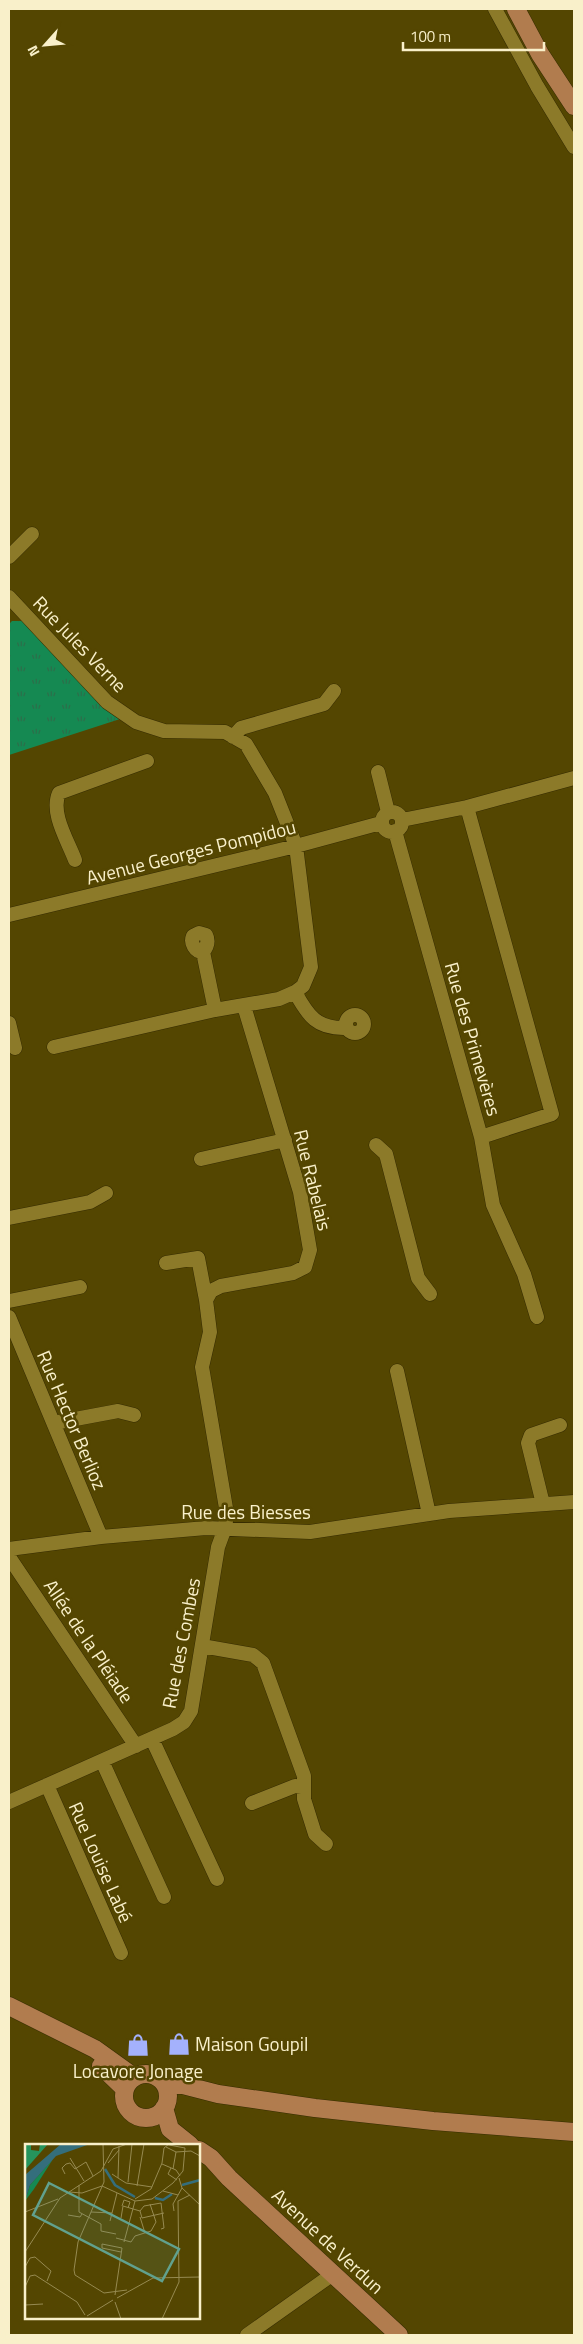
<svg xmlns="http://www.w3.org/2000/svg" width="583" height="2344" viewBox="0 0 583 2344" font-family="'Titillium Web',sans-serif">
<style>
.park{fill:url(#park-tufts)}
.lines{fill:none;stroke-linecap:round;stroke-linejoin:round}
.minor-casing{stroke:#362c00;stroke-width:15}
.major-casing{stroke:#362c00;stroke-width:19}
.minor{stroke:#8c7a29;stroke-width:14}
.major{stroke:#b17c4e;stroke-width:18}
.labels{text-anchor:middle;stroke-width:5;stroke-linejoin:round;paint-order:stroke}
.street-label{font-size:19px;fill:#f9f0ca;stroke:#544601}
.poi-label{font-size:19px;fill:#f9f0ca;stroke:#544601;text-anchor:start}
.inset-river{fill:none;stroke:#346e7c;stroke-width:2.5}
.inset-road{fill:none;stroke:#968a51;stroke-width:1}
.view{fill:#61a18e;fill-opacity:0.15;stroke:#61a18e;stroke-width:2.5}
.inset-edge{fill:none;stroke:#f9f0ca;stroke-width:2.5}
</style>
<defs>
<pattern id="park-tufts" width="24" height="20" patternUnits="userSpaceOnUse" patternTransform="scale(1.25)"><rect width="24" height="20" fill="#158952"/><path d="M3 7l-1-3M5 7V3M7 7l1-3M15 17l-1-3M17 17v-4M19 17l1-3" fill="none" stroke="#2b6f4a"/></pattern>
</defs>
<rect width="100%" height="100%" fill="#544601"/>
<!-- park -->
<path class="park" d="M12,621h13l69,77 26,21 -111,36v-131z"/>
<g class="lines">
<defs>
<path id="minor" d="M495,9l42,77 37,61
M9,557l23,-23
M9,597l98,105 29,20 28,9 61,1 21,12 29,49 21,53 15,121 -8,19 -8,6 -16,7 -64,11 -161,37
M233,737l8,-9 83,-24 10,-13
M378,772l10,40
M382 822a10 10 0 1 1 20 0a10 10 0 1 1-20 0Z
M402,820l65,-13 107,-29
M395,831l86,306 71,-23 -85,-307
M75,860c-7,-19 -25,-47 -16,-67l88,-32
M9,915l287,-69 85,-23
M203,952c-8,0 -13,-9 -10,-16l6,-3 7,2c3,6 1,12 -3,17l12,58
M295,992c13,24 22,37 51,36
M346 1024a9 9 0 1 1 18 0a9 9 0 1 1-18 0Z
M9,1023l6,25
M481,1137l12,68 31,69 13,43
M376,1145l10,9 32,124 12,16
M201,1159l84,-19
M9,1218l81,-16 16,-9
M166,1263l32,-5 8,42
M9,1301l71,-14
M9,1317l92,220
M397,1371l32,143
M54,1423l64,-12 16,4
M543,1504l-15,-61 3,-8 29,-10
M9,1549l92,-12 105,-9 104,4 139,-21 125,-9
M9,1557l127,189
M202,1646l51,9 10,8 41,113v23l11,35 11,10
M152,1739l65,140
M102,1761l62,136
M47,1785l74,168
M9,1802l164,-73 11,-7 7,-11 27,-164 7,-19 2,-14 -25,-147 8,-35 -4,-32 5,-9 10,-5 72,-13 12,-6 5,-17 -10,-58 -56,-186
M252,1803l43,-17 9,1
M247,2335l86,-61"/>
<path id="major" d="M516,9l24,45 34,52
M9,2006l86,43 39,28
M101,2066l24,23
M124 2096a22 22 0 1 1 44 0a22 22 0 1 1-44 0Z
M165,2085h18l35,9 97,14 118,13 141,11
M164,2108l6,21 20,16
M199,2150l12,8 18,20 170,157"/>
</defs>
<!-- minor casing -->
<use href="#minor" class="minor-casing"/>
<!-- major casing -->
<use href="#major" class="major-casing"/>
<!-- minor -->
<use href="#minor" class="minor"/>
<!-- major -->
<use href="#major" class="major"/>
</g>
<!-- icons -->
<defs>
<symbol id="shop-bare" viewBox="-9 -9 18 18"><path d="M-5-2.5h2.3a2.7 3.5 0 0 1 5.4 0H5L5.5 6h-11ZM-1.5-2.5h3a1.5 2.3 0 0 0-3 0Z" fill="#a4b1fc" stroke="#544601" stroke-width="2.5" paint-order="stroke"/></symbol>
</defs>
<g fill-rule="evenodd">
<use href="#shop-bare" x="163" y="2028" width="32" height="32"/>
<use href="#shop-bare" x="122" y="2029" width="32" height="32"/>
</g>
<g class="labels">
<!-- street labels -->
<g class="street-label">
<text transform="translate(80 644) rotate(46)" y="7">Rue Jules Verne</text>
<text transform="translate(191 852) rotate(-14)" y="7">Avenue Georges Pompidou</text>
<text transform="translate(473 1039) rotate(74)" y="7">Rue des Primevères</text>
<text transform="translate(313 1180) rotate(76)" y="7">Rue Rabelais</text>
<text transform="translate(72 1420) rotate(67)" y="7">Rue Hector Berlioz</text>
<text x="246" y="1519">Rue des Biesses</text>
<text transform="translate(89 1641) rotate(56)" y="7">Allée de la Pléiade</text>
<text transform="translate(181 1643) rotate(-79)" y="7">Rue des Combes</text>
<text transform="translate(101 1862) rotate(66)" y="7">Rue Louise Labé</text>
<text transform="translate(328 2241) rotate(43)" y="7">Avenue de Verdun</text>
</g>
<!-- poi labels -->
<g class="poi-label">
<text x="195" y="2051">Maison Goupil</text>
<text x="138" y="2078" text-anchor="middle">Locavore Jonage</text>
</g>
</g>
<!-- overview -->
<g transform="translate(25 2144)">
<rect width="175" height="175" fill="#544601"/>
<path d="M28,15l-19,30 -9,12 5,-16z" fill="#158952"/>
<path d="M0,0h6v6l8,1 1,-7h8l-23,26z" fill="#26945c"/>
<path d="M36,0h29l-34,12 -26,29 -5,16v-26z" fill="#346e7c"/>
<path class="inset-river" d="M80,25l10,16 20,12M157,41l18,-5M130,54l8,2 9,-6"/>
<path class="inset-road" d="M78,0l1,38 -26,60 -4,28 1,5 29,18 23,-3M141,3l10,5 15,-1 9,5M45,14l14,23M83,19l11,-13M137,20l14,6 4,6M146,24l-3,6 9,6M148,25l3,-17M40,30l-3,-6 4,-4 4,-1 5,6 11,-7 7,14M87,30l6,4 1,-32M93,34l8,5 26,4M154,34l3,10 18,17M103,38l4,-38M54,41v27l22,12v7l15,3M112,42l7,-42M138,47l15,4M44,48l13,1 20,-7 33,15 17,-2 21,-16 10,-12 2,-23 -21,-4M110,55l16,-10 11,-26 2,-15 5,-4M97,62l2,-6 6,2 -2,6M115,67l4,-5 17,-3 3,25 -3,1M115,67l2,7 22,-5M149,67l-1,-7 9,-16M0,68l33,-13M66,68l21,1M43,71l12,2 2,-3M115,73l5,16M96,74l2,-12 17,5M85,77l7,-28M91,94l15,4 4,-6 16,-5 5,-9 -6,-18M99,98l11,-41M0,108l35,-54 41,-27 12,-22 14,-5M96,108l-19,-4v-4l20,4M0,123l5,-9 5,-1 16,14 -4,10M0,143l5,-11 5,-1 42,27 8,13M90,151l7,-47M92,154l36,-20 47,-1M90,158l6,17M0,161l18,-1M62,172l26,-16M137,175l17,-37 -1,-81 12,-6"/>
<path class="view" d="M24,39l130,66 -17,32 -129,-66z"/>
<rect width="175" height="175" class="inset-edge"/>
</g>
<!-- border -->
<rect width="583" height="2344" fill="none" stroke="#f9f0ca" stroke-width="20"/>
<!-- north arrow -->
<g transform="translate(45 45) rotate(243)" stroke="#544601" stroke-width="4" paint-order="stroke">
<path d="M0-4L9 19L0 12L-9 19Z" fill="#f9f0ca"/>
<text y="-8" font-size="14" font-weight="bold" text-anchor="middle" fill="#f9f0ca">N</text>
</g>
<!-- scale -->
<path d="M403 42v8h141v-8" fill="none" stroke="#f9f0ca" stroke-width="2.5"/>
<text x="410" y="42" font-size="15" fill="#f9f0ca" stroke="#544601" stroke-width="4" paint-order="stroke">100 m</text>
</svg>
